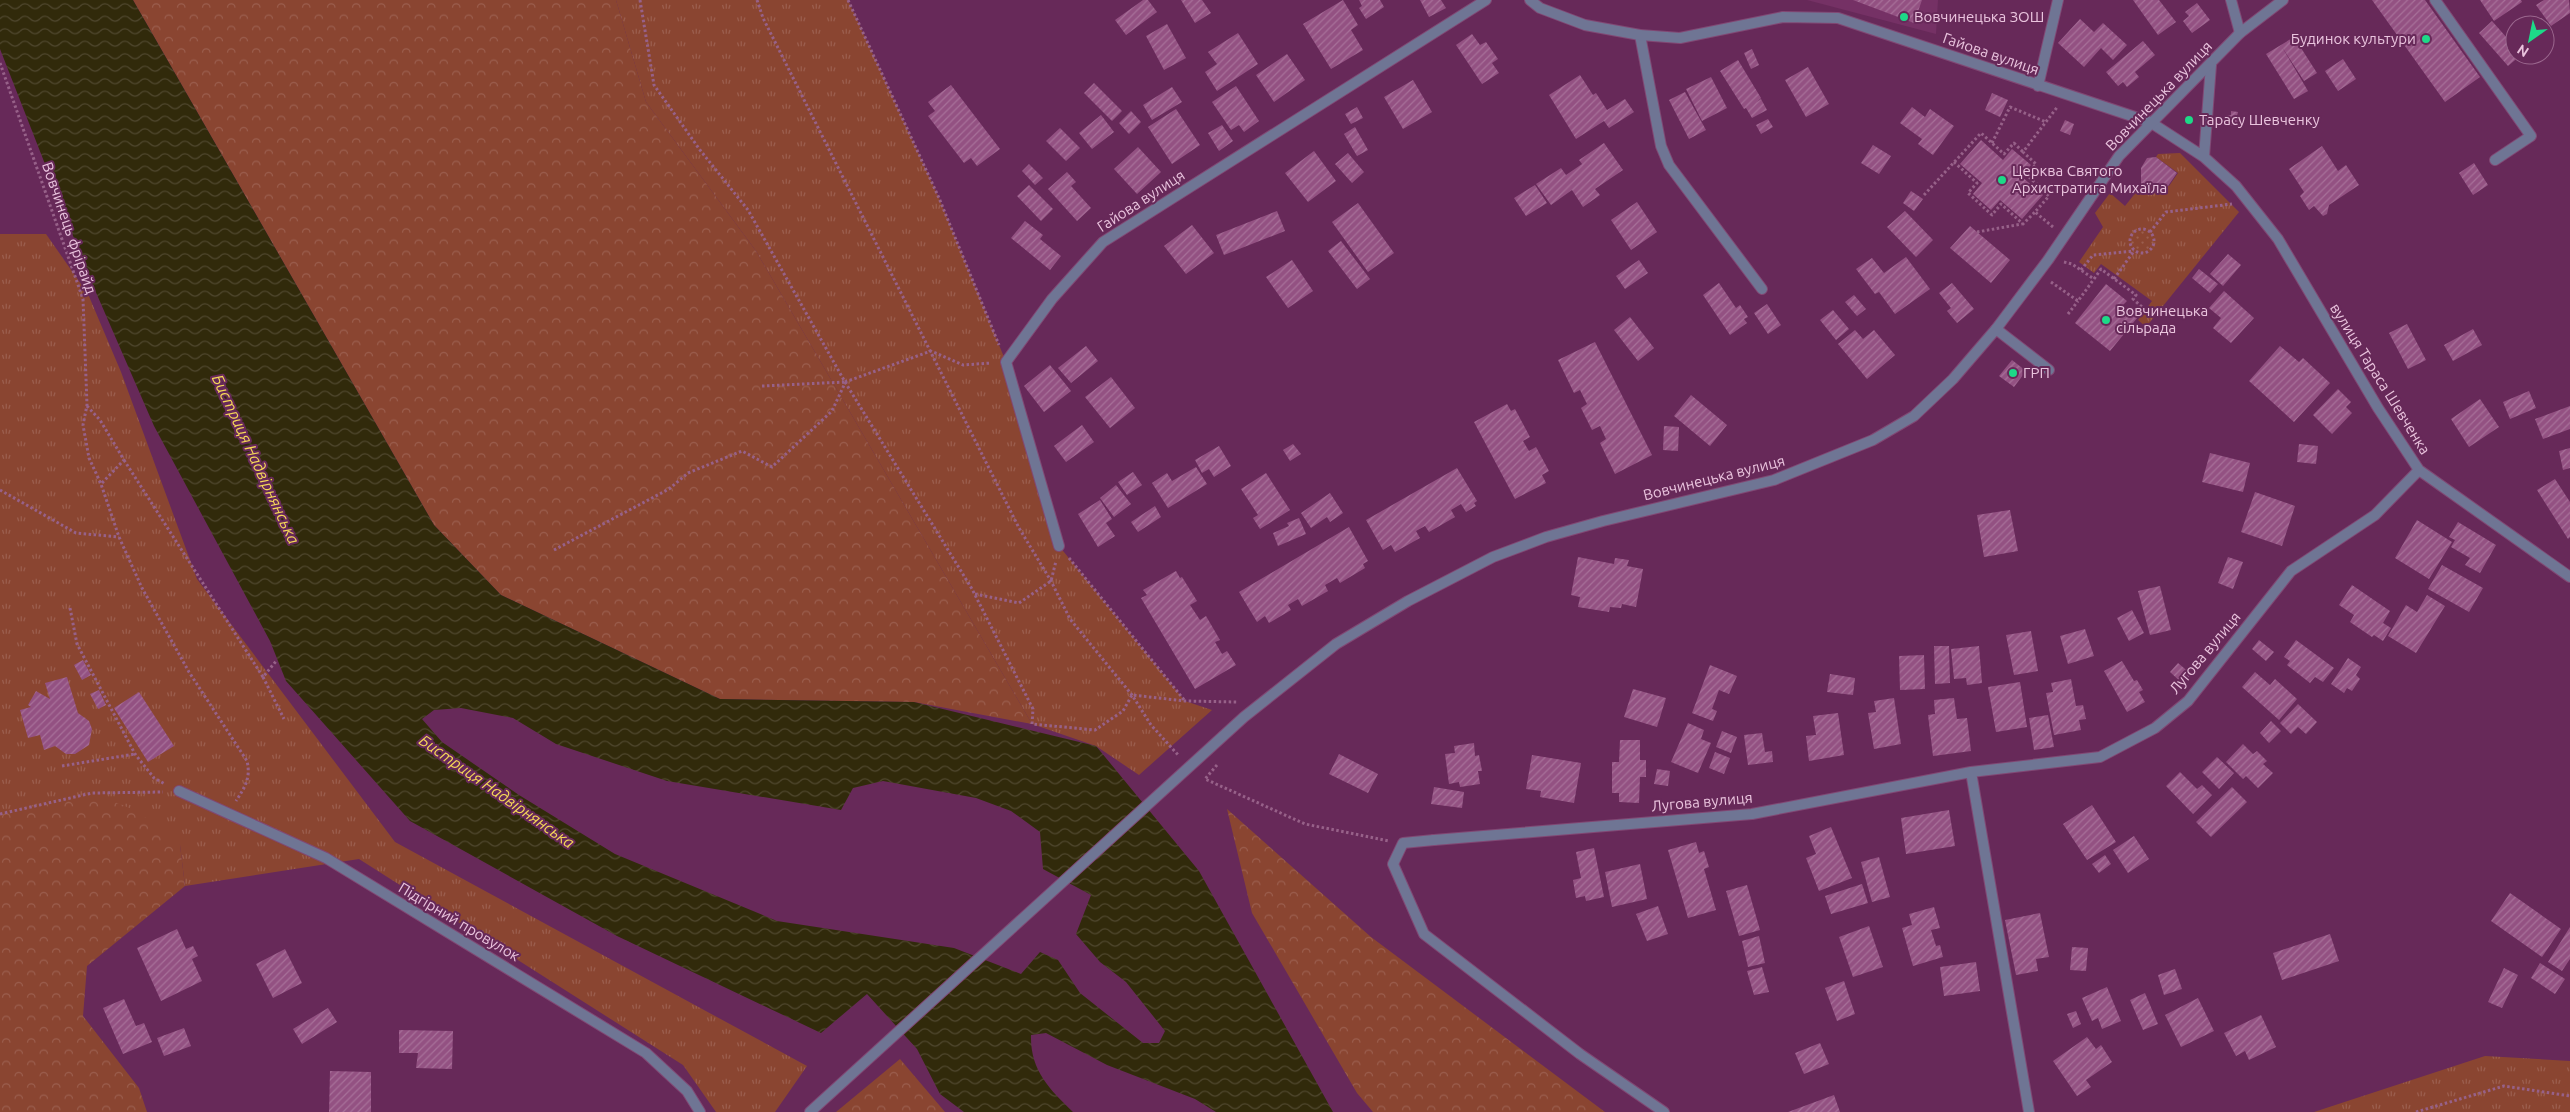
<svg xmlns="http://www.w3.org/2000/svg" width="2570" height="1112" viewBox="0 0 2570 1112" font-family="Ubuntu,sans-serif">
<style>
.built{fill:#753165}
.grass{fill:url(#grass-tufts)}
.forest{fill:url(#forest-crowns)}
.garden{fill:url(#garden-dots)}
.water{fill:url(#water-waves);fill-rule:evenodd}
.building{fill:url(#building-hatch)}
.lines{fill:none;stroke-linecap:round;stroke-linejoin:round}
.service-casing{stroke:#814874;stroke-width:12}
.minor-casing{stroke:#814874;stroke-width:12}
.tertiary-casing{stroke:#814874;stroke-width:12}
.path{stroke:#976189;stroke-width:3;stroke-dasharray:2.5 2.5;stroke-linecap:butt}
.service{stroke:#6f7594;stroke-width:10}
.minor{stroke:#6f7594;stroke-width:10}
.tertiary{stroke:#6f7594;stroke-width:10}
.poi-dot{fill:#1dd988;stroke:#672959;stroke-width:2}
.labels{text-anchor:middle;stroke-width:4;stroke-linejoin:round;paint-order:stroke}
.poi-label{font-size:15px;fill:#eac4de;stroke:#672959;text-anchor:start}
.street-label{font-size:15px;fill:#eac4de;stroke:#672959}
.water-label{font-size:16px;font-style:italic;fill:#f4d857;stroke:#672959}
</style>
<defs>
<pattern id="grass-tufts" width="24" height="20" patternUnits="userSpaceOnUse" patternTransform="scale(1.25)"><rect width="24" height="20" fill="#8a4531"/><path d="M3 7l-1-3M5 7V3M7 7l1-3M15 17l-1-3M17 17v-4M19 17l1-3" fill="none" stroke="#9b5e4e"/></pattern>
<pattern id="forest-crowns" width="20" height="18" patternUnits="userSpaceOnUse" patternTransform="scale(1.25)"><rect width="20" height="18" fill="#8a4531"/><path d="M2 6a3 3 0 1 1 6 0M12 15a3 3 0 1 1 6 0" fill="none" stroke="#9b5e4e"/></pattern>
<pattern id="garden-dots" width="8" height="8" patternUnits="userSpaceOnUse" patternTransform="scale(1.25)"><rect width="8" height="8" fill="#8a4531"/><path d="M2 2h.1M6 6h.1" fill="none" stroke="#9b5e4e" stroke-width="1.8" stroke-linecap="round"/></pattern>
<pattern id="water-waves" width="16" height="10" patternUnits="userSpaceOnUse" patternTransform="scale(1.25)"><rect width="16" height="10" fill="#312a0b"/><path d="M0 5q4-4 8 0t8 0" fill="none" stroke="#4f472e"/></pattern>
<pattern id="building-hatch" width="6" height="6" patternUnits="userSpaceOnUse" patternTransform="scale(1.25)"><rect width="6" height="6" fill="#935182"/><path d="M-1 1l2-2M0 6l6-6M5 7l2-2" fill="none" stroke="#a77099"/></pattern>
</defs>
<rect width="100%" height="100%" fill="#672959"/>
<!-- built -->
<path class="built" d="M1807,0h131l-2,34z"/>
<!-- grass -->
<path class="grass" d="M616,0h232l91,198 67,164 53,184 126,155 27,9 -73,65 -43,-29 -64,-22 -276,-473 -110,-149z
M2180,153l59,59 -93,115 -8,-7 14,-19 -51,-37 -7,9 -15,-11 24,-35 -8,-14 15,-20 15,13 16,-20h28l9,-13 -22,-16 2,-3z
M0,234h46l42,60 33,78 76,207 198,263 412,224 -32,46h-59l-33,-47 -324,-206 -174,27 -5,-41 -180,-29z
M2485,1056l85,5v51h-256z"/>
<!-- forest -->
<path class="forest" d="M133,0h483l30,102 110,149 276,473 -118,-22 -194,-3 -219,-104 -67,-70z
M92,793l45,18 43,34 5,41 -98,80 -4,50 56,72 8,24h-147v-298z
M1227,809l144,128 234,175h-232l-16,-19 -105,-180z
M900,1059l45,53h-109z"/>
<!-- garden -->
<path class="garden" d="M2130 241a12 12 0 1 1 24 0a12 12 0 1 1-24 0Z"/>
<!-- water -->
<path class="water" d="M0,0h133l301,525 67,70 219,104 194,3 182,44 103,125 134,241h-117l-21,-13 -88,-34 -61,-32 -15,2c-1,35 18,54 42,77h-109l-24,-18 -23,-45 -50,-55 -46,39 -204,-97 -207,-115 -124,-140 -16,-40 -116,-215 -66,-152 -88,-225zM461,708l52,10 43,26 111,37 174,29 12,-22 30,-7 93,17 35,13 29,21 3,37 48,26 -15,39 24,28 26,20 39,49 -6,12h-16l-63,-50 -22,-33 -18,-8 -19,22 -67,-26 -177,-27 -162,-67 -96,-59 -77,-53 -20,-23 12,-9z"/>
<!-- building -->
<path class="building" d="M1143,0h5l9,12 -31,23 -11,-15z
M1181,0h21l9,13 -16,10z
M1343,0l15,25 -7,5 12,20 -32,19 -28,-45z
M1359,0h21l4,7 -18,12 -7,-11 3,-2z
M1420,0h21l5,8 -17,9z
M1853,0h69l-8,23z
M2133,0h26l17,22 -18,13z
M2372,0h53l55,77 -35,25z
M2480,0h41l1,2 -28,19z
M2544,0h25l1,13 -19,13 -15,-21z
M2197,3l13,17 -18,13 -9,-12 6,-5 -4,-4z
M2080,19l14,13 9,-9 24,22 -14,15 -12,-12 -17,19 -26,-24z
M2492,21l23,26v8h6l-13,11 -29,-33z
M1167,24l19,34 -22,12 -18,-34z
M1238,33l20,31 -41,27 -12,-19 12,-8 -9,-12z
M1472,34l8,11 6,-3 12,17 -6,4 7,10 -17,11 -26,-39z
M2294,37l23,36 -13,8 -22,-34 26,44 -14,8 -28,-45z
M2143,41l12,14 -20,17 4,5 -12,10 -4,-5 -5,4 -12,-14z
M1752,49l7,16 -8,4 -7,-16z
M1287,54l18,26 -31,22 -18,-27z
M2343,59l13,20 -18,12 -13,-20z
M1738,60l23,38 -4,4 4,-3 6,11 -15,8 -6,-10 -2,1 -24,-38z
M1808,67l21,37 -23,13 -21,-37z
M1580,75l13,20 3,-2 11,17 18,-11 9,13 -25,16 -5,-7 -28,18 -27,-44z
M1711,77l16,31 -25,13 -16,-32z
M1413,80l19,32 -29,17 -19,-32z
M1094,83l28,28 -10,10 -28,-28z
M951,85l49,64 -23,17 -6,-8 -7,5 -36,-47 7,-5 -7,-9z
M1236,86l23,35 -15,11 -5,-7 -8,5 -19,-28z
M1172,87l10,15 -30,18 -9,-15z
M1685,92l21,38 -17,9 -20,-39z
M1992,93l16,7 -8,17 -15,-7z
M1357,107l6,11 -12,6 -6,-10z
M1912,107l13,10 5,-8 24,17 -21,29 -15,-11 4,-5 -22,-16z
M1176,109l24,36 -28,19 -24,-37z
M1131,111l10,11 -12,12 -10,-11z
M2231,111l7,1 -1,4h4l-1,7h-3l-1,3h-7l1,-4 -4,-1 1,-6h4z
M1101,115l13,17 -22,17 -13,-16z
M1768,119l5,8 -12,7 -5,-9z
M2065,120l9,4 -4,11 -10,-4z
M1222,125l11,16 -14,10 -11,-18z
M1355,127l13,23 -11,6 -13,-22z
M1060,128l20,20 -14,13 -20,-20z
M1981,140l22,20 9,-11 19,16 -10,11 22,19 -21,24 -22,-19 -9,10 -18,-16 9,-11 -22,-19z
M1604,143l19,27 -28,19 5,6 -17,12 -11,-17 -21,15 -15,-21 25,-16 5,7 16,-11 -3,-4z
M1873,145l18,11 -12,18 -18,-11z
M2322,146l16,25 8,-6 13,20 -30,20 -2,9 -4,2 -9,-10 -5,4 -9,-14 4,-4 -15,-23z
M1138,147l23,25 -24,22 -23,-25z
M1314,151l22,30 -28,21 -23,-29z
M1348,153l16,19 -12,11 -17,-19z
M2156,157l21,16 -9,13 -27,-1v-17l6,-10z
M2474,163l14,22 -15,10 -14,-22z
M1029,164l14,14 -8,7 -13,-14z
M1067,172l9,10 -5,4 20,22 -14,13 -29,-32z
M1029,185l24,24 -12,12 -24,-25z
M1535,185l12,18 -21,13 -12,-18z
M1911,191l12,8 -9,12 -11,-8z
M1637,202l20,30 -26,18 -20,-30z
M1358,203l36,50 -26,19 -36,-50z
M1277,211l8,20 -61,24 -8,-20z
M1905,211l28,29 -17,17 -29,-30z
M1025,221l18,14 -3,4 21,17 -11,14 -39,-32z
M1192,225l22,28 -28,21 -22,-28z
M1970,226l40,34 -19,23 -41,-35z
M1341,241l29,38 -13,10 -29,-38z
M2228,254l13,11 -18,21 -13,-12z
M1906,257l24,32 -35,25 -16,-22 -4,2 -19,-25 16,-11 12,15z
M1292,260l21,31 -25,17 -22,-31z
M1639,260l9,13 -23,16 -9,-13z
M2199,269l19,15 -8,9 -18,-15z
M1719,283l17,25 4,-3 8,12 -4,2 3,4 -17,12 -27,-40z
M1952,283l22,26 -17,14 -10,-12 4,-3 -12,-15z
M2106,284l21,17 -4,4 15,12 -28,34 -35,-28z
M2224,291l30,27 -23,25 -18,-15 8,-10 -12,-10z
M1854,295l12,14 -9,7 -12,-14z
M1767,304l14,21 -13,9 -14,-21z
M1833,310l16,19 -13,11 -16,-20z
M1630,317l24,31 -16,13 -24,-31z
M2407,324l19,36 -18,9 -19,-36z
M2473,329l9,16 -29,16 -9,-16z
M1855,330l8,9 11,-9 21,25 -28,24 -29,-35z
M1595,342l57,113 -37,19 -15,-31 6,-4 -6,-13 -8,4 -11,-22 6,-4 -7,-14 -6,3 -16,-33z
M1086,346l12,15 -27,22 -13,-15z
M2280,346l19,16 4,-4 27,25 -36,39 -45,-41z
M2012,360l14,11 -12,16 -15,-11z
M1050,365l21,26 -27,21 -20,-26z
M1111,377l24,31 -25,20 -25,-31z
M2338,389l13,13 -5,5 6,6 -20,21 -19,-19z
M2529,391l7,17 -26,11 -7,-17z
M1691,395l36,30 -17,21 -36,-30z
M2480,399l19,28 -30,20 -18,-28z
M1507,404l4,7 4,-2 15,28 -7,4 6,10 7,-4 13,24 -7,4 4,8 -31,16 -41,-77z
M2570,406v23l-27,10 -8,-20z
M1082,425l12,17 -28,20 -12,-16z
M1664,426l15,1 -1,24 -15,-1z
M1293,444l8,10 -11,7 -7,-11z
M2299,444l19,2 -2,18 -19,-2z
M1219,446l12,20 -17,11 -5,-8 -7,4 -7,-13z
M2570,448v20l-7,2 -4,-19z
M2210,453l40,10 -7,29 -41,-10z
M1196,467l11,17 -39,24 -16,-25 15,-10 5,8z
M1457,468l20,33 -3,2 2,3 -10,6 -5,-8 -10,6 4,7 -26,15 -4,-6 -9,5 4,7 -25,14 -4,-7 -8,5 -17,-30z
M1133,472l9,13 -15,10 -9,-13z
M1266,473l24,37 -30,19 -7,-11 5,-3 -17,-26z
M2555,479l15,23v35l-2,2 -31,-49z
M1116,485l15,19 -17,13 -14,-19z
M2255,492l40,14 -13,40 -41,-14z
M1330,493l13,20 -13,9 -3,-5 -16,11 -10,-15z
M1100,500l12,19 -6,4 9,13 -17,11 -20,-33z
M1155,506l6,11 -23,15 -7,-10z
M2010,510l8,41 -34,6 -7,-42z
M1299,518l7,16 -28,12 -5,-13 16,-7 -2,-3z
M2417,520l35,22 -23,37 -34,-21z
M2458,522l38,23 -16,28 -15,-8 5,-7 -19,-11 4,-7 -6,-3z
M1349,527l19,34 -5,3 2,4 -25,15 -3,-5 -12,7 3,6 -26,15 -4,-7 -10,6 3,5 -22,13 -4,-7 -8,6 -18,-30z
M1578,557l36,7 1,-6 14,2 -2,6 16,3 -7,38 -14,-3 -1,4 -11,-1 -1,5 -31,-5 2,-10 -9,-2z
M2228,557l15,5 -10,27 -15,-6z
M2442,565l41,23 -14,24 -41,-23z
M1176,571l4,7 2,-1 15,24 -7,4 10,15 6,-4 14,24 -5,2 7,12 5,-3 9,14 -41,24 -54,-91 6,-3 -4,-5z
M2352,585l38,26 -7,12 8,5 -8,13 -9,-6 -2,2 -22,-15 4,-7 -15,-10z
M2160,586l11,44 -21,5 -12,-44z
M2427,595l18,11 -29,47 -28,-17 18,-31 11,7z
M2132,610l12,23 -15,8 -12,-23z
M2085,629l9,27 -26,8 -8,-28z
M2031,631l7,40 -24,4 -8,-40z
M2259,640l15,12 -8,9 -14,-12z
M2296,640l38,28 -11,14 -8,-5 -5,6 -23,-18 3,-4 -6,-4z
M1934,646h15l1,37 -15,1z
M1979,646l3,37 -15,2 -1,-7 -12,1 -3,-30z
M1924,655l1,34 -25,1 -1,-34z
M2348,658l13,9 -5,8 4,4 -8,12 -5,-3 -3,5 -13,-9z
M83,660l8,15 -9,5 -8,-15z
M2122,661l12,20 3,-1 6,10 -4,2 6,10 -18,10 -23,-41z
M2178,663l13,11 -8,10 -13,-12z
M1710,665l27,11 -8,18 -10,-4 -7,19 5,2 -4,10 -21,-8z
M2255,672l15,13 5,-6 22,20 -18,21 -37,-33z
M1830,674l25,4 -2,17 -26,-3z
M67,677l11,36 11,8 3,8 -3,16 -14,9h-9l-11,-8 -11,4 -4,-15 -12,3 -8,-28 11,-3 -3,-2 8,-14 14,8 -5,-16z
M2071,679l5,27 7,-1 3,14 -7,1 2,10 -27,5 -8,-42 7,-1 -2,-9z
M2020,682l7,45 -31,5 -8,-45z
M1633,689l33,9 -9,29 -33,-10z
M99,690l7,15 -8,4 -8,-15z
M139,692l35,54 -26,16 -34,-54z
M1894,698l7,46 -27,5 -6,-36 8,-1 -2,-11z
M1954,698l3,21 10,-1 4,33 -38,5 -5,-41 7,-1 -1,-14z
M2298,704l19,18 -11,12 -8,-7 -7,7 -11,-11z
M1838,713l6,42 -35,6 -3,-25 10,-1 -3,-19z
M2048,715l6,32 -20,3 -5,-32z
M2271,721l10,10 -12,12 -9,-10z
M1688,723l16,7 -3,9 10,4 -13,30 -27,-11z
M1722,731l15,6 -6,16 -15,-6z
M1762,733l3,19 7,-1 1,11 -25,3 -4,-30z
M1620,740h20v20h6v17h-6l-1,26 -20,-1v-9h-7v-31h7z
M1474,743l1,13 4,-1 3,16h-4l2,13 -20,3 -1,-5 -10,2 -4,-30 10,-1 -1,-7z
M2243,744l10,10 4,-3 10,10 -4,3 10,9 -15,15 -12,-12 -3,3 -17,-17z
M1715,752l15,6 -6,16 -15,-6z
M1339,754l39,20 -10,19 -39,-19z
M1532,755l49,8 -7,40 -34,-6 1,-6 -15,-2z
M2217,757l17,16 -15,16 -17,-17z
M1657,769l13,2 -2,15 -14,-2z
M2180,772l17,17 5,-4 10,10 -19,19 -27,-28z
M1434,787l30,5 -2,16 -31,-4z
M2232,787l15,15 -36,35 -15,-15z
M2092,805l24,37 -29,18 -24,-36z
M1949,810l6,36 -49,8 -5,-36z
M1831,827l21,51 -33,13 -13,-33 10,-4 -7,-18z
M2134,836l15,23 -21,14 -15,-23z
M1696,842l3,11 5,-2 5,16 -5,2 12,41 -28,8 -20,-68z
M1594,848l10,49 -18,4 -1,-5 -9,2 -3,-18 8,-2 -5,-26z
M2105,855l6,9 -12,9 -7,-9z
M1879,857l11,40 -18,5 -11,-40z
M1640,864l7,35 -35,8 -7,-35z
M1862,884l6,19 -37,11 -6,-18z
M1747,885l13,45 -21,6 -13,-45z
M2510,893l51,36 -19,28 -51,-36z
M1658,906l10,28 -21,7 -11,-27z
M1934,907l6,21 -9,2 5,16 4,-1 3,12 -30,9 -11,-38 10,-3 -3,-11z
M2040,913l9,44 -13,2 2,12 -22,4 -11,-55z
M1869,926l14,41 -30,10 -14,-40z
M2570,927v32l-8,12 -14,-9z
M177,929l9,20 7,-3 5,10 -6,3 10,22 -41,20 -24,-53z
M2330,934l9,27 -57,19 -9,-27z
M1759,936l6,27 -17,4 -6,-26z
M2072,947l16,1 -2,23 -16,-1z
M285,949l17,34 -29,15 -17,-34z
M1976,962l4,29 -36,5 -4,-29z
M2540,963l25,16 -10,15 -24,-16z
M1762,967l7,25 -15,3 -7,-24z
M2504,968l14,7 -16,33 -14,-6z
M2175,969l7,20 -18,6 -6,-20z
M1844,981l11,33 -18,7 -12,-33z
M2107,987l14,34 -19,8 -4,-11 -6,3 -10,-23z
M2145,993l13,31 -15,6 -13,-30z
M2198,998l16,33 -33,16 -16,-32z
M124,999l12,27 8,-3 8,19 -29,12 -20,-46z
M328,1008l9,14 -35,22 -9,-15z
M2076,1011l5,13 -8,4 -6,-14z
M2261,1015l15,32 -27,13 -4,-9 -9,5 -12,-23z
M184,1028l7,18 -27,10 -7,-18z
M399,1030l54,1 -1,38 -36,-1 2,-15h-19z
M2087,1037l9,12 5,-4 11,17 -26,18 5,7 -14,9 -24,-35z
M1820,1043l9,21 -25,10 -9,-21z
M330,1071l41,1v40h-42z
M1834,1095l6,17h-52z"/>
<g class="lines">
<defs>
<path id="service" d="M1640,35l21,111 8,19 93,124
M1434,840l-31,3 -10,21 31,70 156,120 84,58"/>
<path id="minor" d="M1530,0l10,8 45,17 55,10 40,3 103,-21 55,1 312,104 54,35 32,29 42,53 100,169 41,62 151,107
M2231,0l9,33
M2435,0l96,136 -36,24
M2038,86l20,-86
M2204,157l7,-92
M1996,329l53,41
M1059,546l-53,-184 46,-63 51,-57 383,-242
M1971,772l58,340
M179,791l147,67 320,195 41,38 13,21
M1434,840l318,-26 219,-42 129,-15 55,-29 33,-27 103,-130 84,-56 44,-45"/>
<path id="tertiary" d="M810,1112l434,-395 92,-73 72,-43 85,-44 53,-20 57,-16 171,-41 99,-40 41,-24 39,-37 43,-50 52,-69 71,-104 121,-123 43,-33"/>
</defs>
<!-- service casing -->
<use href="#service" class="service-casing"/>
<!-- minor casing -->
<use href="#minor" class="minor-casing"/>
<!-- tertiary casing -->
<use href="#tertiary" class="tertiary-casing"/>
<!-- path -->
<path class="path" d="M640,0l14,85 46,65 48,60 97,172 86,-31 32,14 28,-2
M757,0l6,18 256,510 32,53 19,38 62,76 19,30 28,31
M848,0l91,198 60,147
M0,63l83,236 4,106 -4,20 6,33 12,26 18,53 23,51 47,84 58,89c4,17 -2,26 -11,40
M1992,143l18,-36 36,15
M1954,162l23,21 -9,10 24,22 9,-11 22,20 12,-12
M1924,195l57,-62 23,21 10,-11 9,9
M2053,227l-18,-15 14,-16 -22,-21 9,-11 -13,-12 35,-46
M2130 241a12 12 0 1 1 24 0a12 12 0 1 1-24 0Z
M1977,232l45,-8
M2150,232l16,-20 66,-8
M2064,262l8,2 22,15 7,-10 35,26 -3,4 9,8
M2081,270l12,-15 41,-4
M2114,279l20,-28
M2051,282l27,19 16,-22
M2068,314l10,-13
M845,382l127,207 61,120 -1,15 63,6 28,-19 9,-16 53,6 52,1
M762,386l83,-4
M87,406l13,14 24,40 -23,24
M124,460l139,217 14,-17
M0,490l76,43 43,4
M554,550l115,-61 19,-16 54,-22 30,16 60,-56 13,-28
M1069,558l116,143
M975,594l44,9 32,-22 5,-20
M70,608l7,36 58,110 19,24 11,6
M263,677l21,42
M1217,765l-12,14 100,45 84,17
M62,766l73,-12
M0,814l92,-21 71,-1
M2416,1112l88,-26 66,10"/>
<!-- service -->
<use href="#service" class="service"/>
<!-- minor -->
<use href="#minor" class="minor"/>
<!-- tertiary -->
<use href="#tertiary" class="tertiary"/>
</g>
<!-- markers -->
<g class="poi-dot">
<circle cx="1904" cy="17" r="5"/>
<circle cx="2426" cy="39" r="5"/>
<circle cx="2189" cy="120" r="5"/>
<circle cx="2002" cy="180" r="5"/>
<circle cx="2106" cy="320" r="5"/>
<circle cx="2013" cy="373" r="5"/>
</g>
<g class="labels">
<!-- poi labels -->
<g class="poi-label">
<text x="1914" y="22">Вовчинецька ЗОШ</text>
<text x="2416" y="44" text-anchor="end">Будинок культури</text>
<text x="2199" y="125">Тарасу Шевченку</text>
<text x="2012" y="176">Церква Святого<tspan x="2012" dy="17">Архистратига Михаїла</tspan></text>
<text x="2116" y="316">Вовчинецька<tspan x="2116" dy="17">сільрада</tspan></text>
<text x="2023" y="378">ГРП</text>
</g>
<!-- street labels -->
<g class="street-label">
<text transform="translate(1991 54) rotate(19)" y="5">Гайова вулиця</text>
<text transform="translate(2159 96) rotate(-46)" y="5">Вовчинецька вулиця</text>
<text transform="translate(1141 201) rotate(-33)" y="5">Гайова вулиця</text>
<text transform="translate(69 228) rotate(71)" y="5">Вовчинець фрірайд</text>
<text transform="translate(2380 379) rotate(58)" y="5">вулиця Тараса Шевченка</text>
<text transform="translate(1714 478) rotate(-14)" y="5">Вовчинецька вулиця</text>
<text transform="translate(2205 653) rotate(-50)" y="5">Лугова вулиця</text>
<text transform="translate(1702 802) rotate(-5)" y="5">Лугова вулиця</text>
<text transform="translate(459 922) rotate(31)" y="5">Підгірний провулок</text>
</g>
<!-- water labels -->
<g class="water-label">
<text transform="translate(256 459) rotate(65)" y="6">Бистриця Надвірнянська</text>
<text transform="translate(497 791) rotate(35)" y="6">Бистриця Надвірнянська</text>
</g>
</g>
<!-- north arrow -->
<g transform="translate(2530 40) rotate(213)"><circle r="24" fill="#672959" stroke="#9b678e"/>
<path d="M0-4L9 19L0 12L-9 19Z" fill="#1dd988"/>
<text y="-8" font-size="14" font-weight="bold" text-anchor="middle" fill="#eac4de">N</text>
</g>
</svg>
